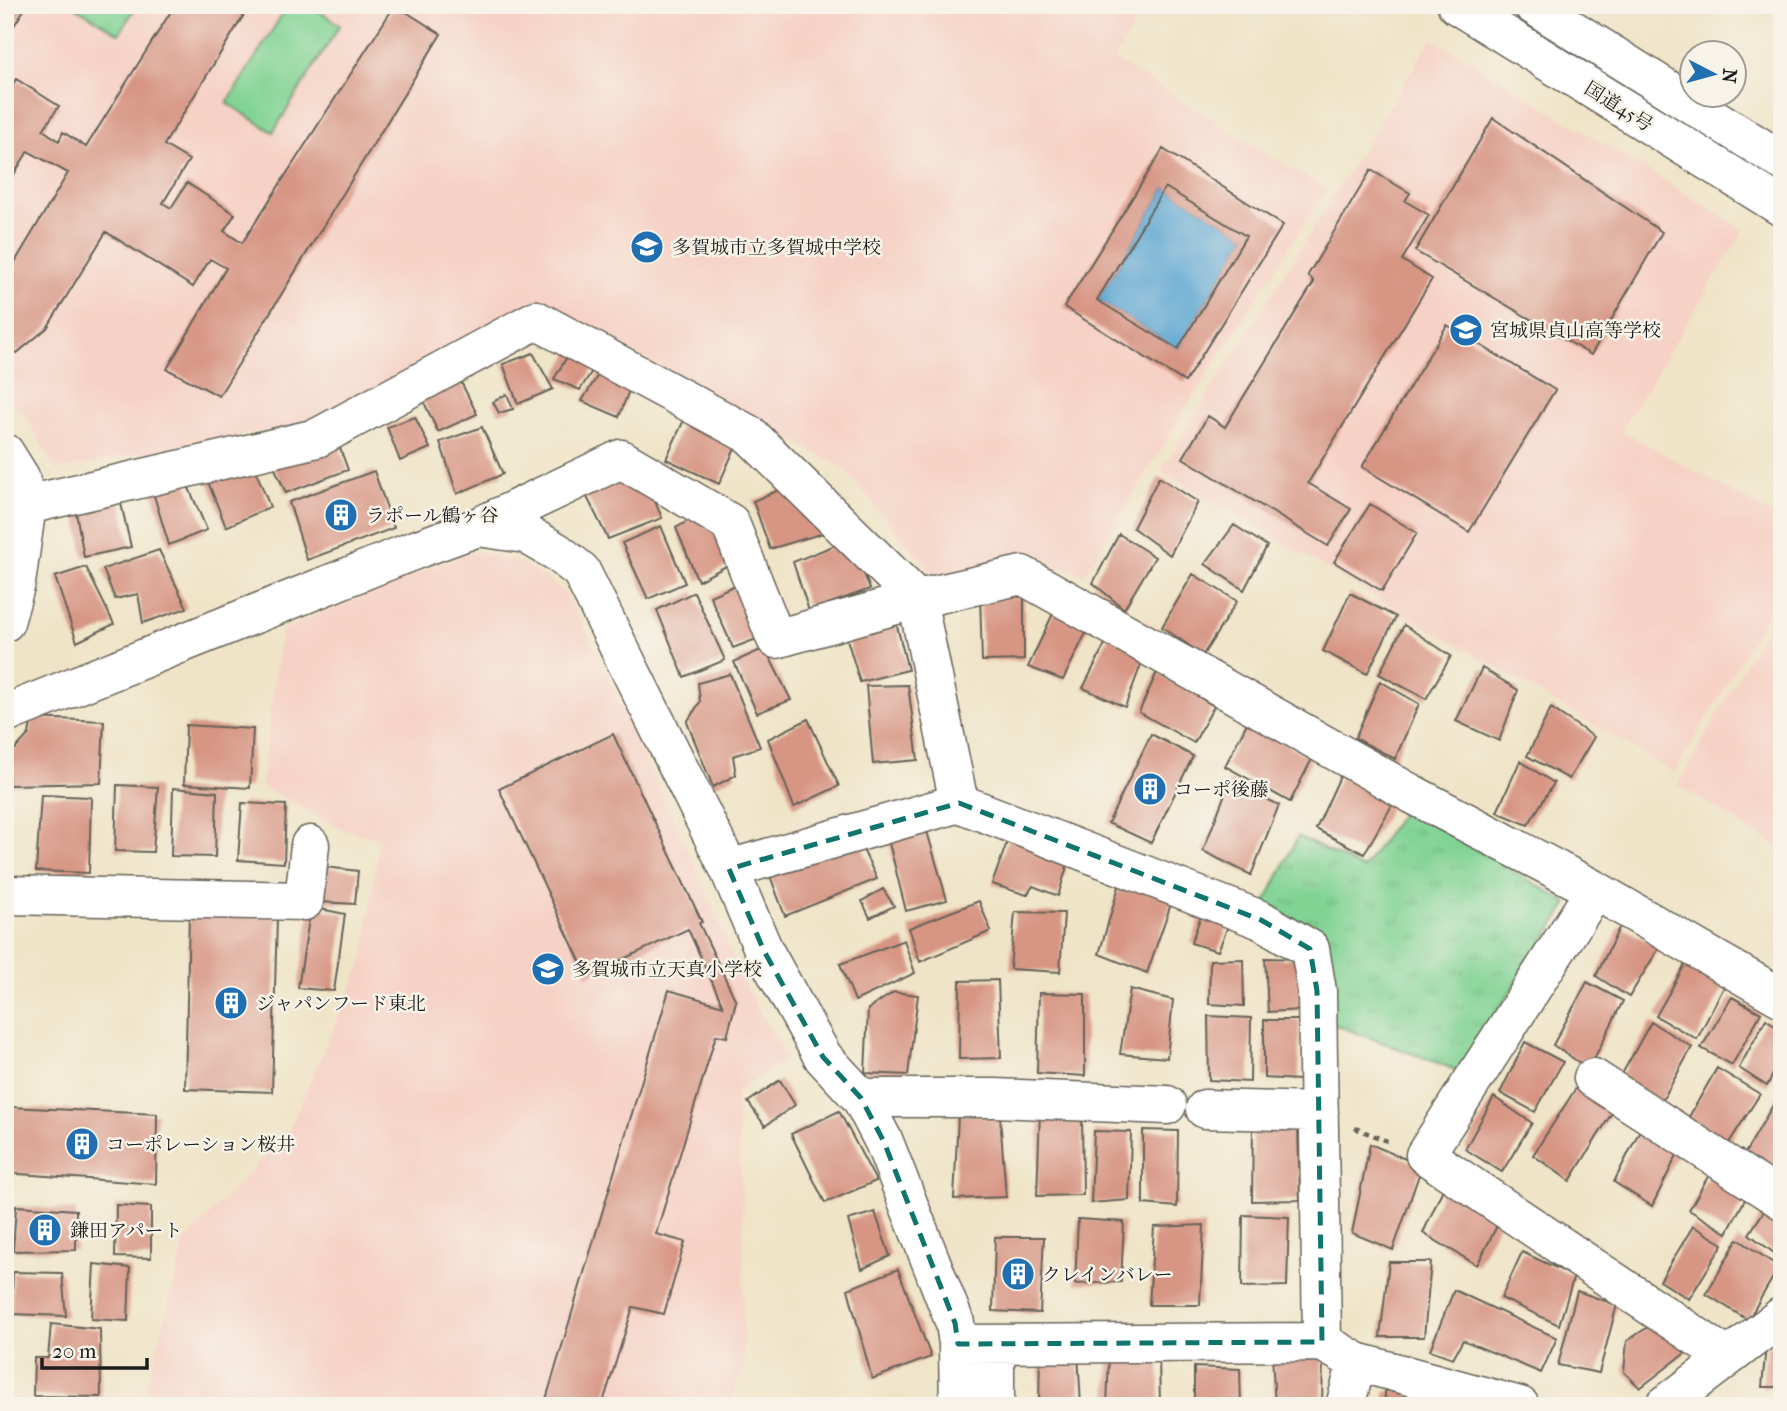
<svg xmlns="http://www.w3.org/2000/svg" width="1787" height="1411" viewBox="0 0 1787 1411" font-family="'IM FELL French Canon','Noto Serif JP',serif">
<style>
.built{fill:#f6d1c5}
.park{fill:url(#park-tufts);stroke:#4e7858;stroke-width:2}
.pitch{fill:#81d394;stroke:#4e7858;stroke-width:2}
.water{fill:#5aa5d2;stroke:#3b6077;stroke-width:2}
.building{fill:#d79584;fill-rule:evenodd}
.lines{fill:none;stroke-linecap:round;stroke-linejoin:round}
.minor-casing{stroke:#666258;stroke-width:41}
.highway-casing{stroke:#666258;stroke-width:41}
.path{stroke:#666258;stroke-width:4.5;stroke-dasharray:5 5;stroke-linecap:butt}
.minor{stroke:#fff;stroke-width:38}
.highway{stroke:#fff;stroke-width:38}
.marked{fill:none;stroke:#0f766e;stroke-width:5;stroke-dasharray:14 9;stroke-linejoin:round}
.labels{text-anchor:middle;stroke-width:5;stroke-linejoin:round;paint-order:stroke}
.street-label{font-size:19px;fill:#1c1c1c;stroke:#f7f3e8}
.poi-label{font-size:19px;fill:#1c1c1c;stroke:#f7f3e8;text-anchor:start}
</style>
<defs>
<pattern id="park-tufts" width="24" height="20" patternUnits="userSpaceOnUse" patternTransform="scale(1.75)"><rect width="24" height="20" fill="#81d394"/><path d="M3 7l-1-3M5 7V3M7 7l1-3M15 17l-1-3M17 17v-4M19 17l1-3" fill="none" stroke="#6fb57f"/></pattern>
</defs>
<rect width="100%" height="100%" fill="#f7f3e8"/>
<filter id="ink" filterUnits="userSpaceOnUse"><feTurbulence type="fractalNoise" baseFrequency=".0143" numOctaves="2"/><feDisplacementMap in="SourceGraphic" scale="14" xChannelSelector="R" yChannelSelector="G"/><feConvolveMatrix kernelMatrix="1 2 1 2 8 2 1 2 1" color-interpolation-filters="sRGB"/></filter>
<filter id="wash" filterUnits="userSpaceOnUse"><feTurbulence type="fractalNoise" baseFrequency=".00686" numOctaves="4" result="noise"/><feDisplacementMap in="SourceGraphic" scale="28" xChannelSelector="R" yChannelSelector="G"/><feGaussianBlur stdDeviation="1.57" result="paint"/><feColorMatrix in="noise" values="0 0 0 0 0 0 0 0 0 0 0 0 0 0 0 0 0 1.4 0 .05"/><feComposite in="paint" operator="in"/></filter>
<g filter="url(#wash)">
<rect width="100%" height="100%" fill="#efe4c7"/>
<!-- built -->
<path class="built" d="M5,5h1141l-32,54 212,131 -134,208 -108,177 -55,-18 -92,22 -93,-110 -131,-74 -172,-90 -210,113 -275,52 -30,-53 -21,-20z
M1432,38l312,192 -123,200 161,90v68l-107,185 -514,-302z
M472,551l50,12 43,29 38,71 33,77 69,148 37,92 44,78 -50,35 7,122 1,152 -15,39h-587l43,-165 104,-111 75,-172 15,-119 -39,-11 -79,-42 20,-156z
M1782,598v252l-104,-65z"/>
<!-- park -->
<path class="park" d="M1405,808l163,95 -109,168 -126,-47 -71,-114 36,-74 65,33z"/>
<!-- pitch -->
<path class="pitch" d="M72,5h65l-18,29z
M288,5h22l30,20 -67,107 -46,-29z"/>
<!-- water -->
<path class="water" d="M1165,187l81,49 -68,113 -81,-49z"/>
<g id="blocks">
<!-- building -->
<path class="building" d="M5,5h22l-22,35z
M175,5h75l-86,140 25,15 -26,43 8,5 16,-25 48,31 -11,17 18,12 153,-238 46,29 -222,362 -52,-27 59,-101 -16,-9 -17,28 -87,-55 -59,96 -30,25 -12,-5v-59l9,-14 -5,-3 59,-99 -40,-22 -15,25 -8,-5v-74l11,-18 43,27 -16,24 16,11 4,-9 23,15z
M1493,118l169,114 -71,123 -176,-104z
M1163,149l120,76 -98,157 -121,-75zM1165,187l81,49 -68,113 -81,-49z
M1371,170l39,23 -5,8 24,14 -27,45 30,19 -124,204 43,26 -23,37 -145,-88 25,-42 17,11 89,-145 -6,-7z
M1447,325l108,65 -86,142 -107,-65z
M572,348l25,15 -17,27 -26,-11z
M533,353l20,36 -35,15 -15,-40z
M601,370l30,15 -12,32 -37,-16z
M461,382l16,32 -39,18 -17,-36z
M507,394l6,15 -14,4 -6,-11z
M688,411l52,26 -21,47 -53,-25z
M415,417l15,31 -30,13 -13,-34z
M482,427l21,47 -46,20 -17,-52z
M340,448l8,22 -62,23 -14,-31 27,-1z
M253,464l17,43 -44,20 -20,-50z
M374,471l20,57 -87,32 -18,-58z
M615,473l32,9 15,36 -54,21 -25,-50z
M1159,477l39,25 -28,53 -37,-27z
M186,481l21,49 -38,15 -17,-56z
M791,485l36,47 -57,17 -17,-48z
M120,499l11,48 -47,10 -9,-50z
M1370,504l47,29 -35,58 -48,-29z
M695,517l26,7 13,38 -36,19 -22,-53z
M1234,525l33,21 -23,44 -39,-26z
M661,526l24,57 -37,16 -26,-56z
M1119,534l36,23 -31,52 -31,-26z
M850,539l20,50 -61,22 -16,-49z
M159,550l28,58 -44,15 -5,-29 -23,5 -12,-30z
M86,567l28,57 -37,18 -22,-65z
M1193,574l44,27 -34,54 -41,-28z
M738,584l24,53 -29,11 -23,-52z
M694,592l31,68 -41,17 -27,-67z
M1350,593l46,24 -29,57 -44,-23z
M980,595l44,2v63l-42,1z
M1056,607l33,20 -26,53 -35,-13z
M895,618l13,52 -48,12 -16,-53z
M1404,625l47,31 -25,43 -47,-25z
M1109,636l36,18 -20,53 -42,-19z
M765,648l26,52 -34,13 -23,-51z
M1482,668l36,22 -19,51 -43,-20z
M1157,672l57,34 -20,37 -55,-31z
M730,674l30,73 -27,9 3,19 -23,12 -26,-65 13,-20 -2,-19z
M1380,681l39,23 -24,55 -40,-21z
M908,685l10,75 -45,4 -7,-78z
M1551,708l43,29 -25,42 -42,-23z
M32,718l72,3 -3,62 -92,2 -2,-27 22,-24z
M808,719l31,67 -45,21 -26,-68z
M1248,721l64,38 -22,43 -65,-36z
M186,725l67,4 -3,59 -66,-4z
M613,734l89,188 -3,1 37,78 -9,36 -11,-2 -60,199 29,8 -21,72 -31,-7 -31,99h-58l125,-416 54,16 -35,-77 -101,47 -88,-187z
M1151,734l42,22 -42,87 -43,-20z
M1520,761l34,22 -26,42 -31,-13z
M1342,772l53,28 -31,54 -48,-25z
M1230,781l49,24 -28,70 -48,-24z
M117,785l41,2 -5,65 -38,-1z
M173,788l44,4 -2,65 -44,-1z
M41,795l50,2 -2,76 -53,-2z
M242,803l44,2 -2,58 -46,-3z
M926,828l21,72 -41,11 -19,-76z
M1010,834l60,23 -12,39 -25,-10 -6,9 -35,-11z
M859,841l18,38 -92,37 -16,-43z
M325,867l33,4 -3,33 -35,-2z
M1122,876l52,19 -27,78 -48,-19z
M883,889l11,17 -24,12 -8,-17z
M979,901l12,30 -71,31 -11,-34z
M311,907l34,7 -11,77 -36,-3z
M1015,912l49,1 -4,59 -50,-3z
M189,913l88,5 -5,174 -87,-3z
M1202,913l28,8 -12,30 -27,-8z
M1620,926l39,22 -30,49 -33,-21z
M904,940l11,33 -60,28 -15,-37z
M1265,958l36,1v51l-33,2z
M1243,959l1,47 -35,-2 1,-44z
M1687,961l38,24 -28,54 -41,-23z
M998,980l3,78 -42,1 1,-78z
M1587,982l36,19 -34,68 -36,-24z
M1130,989l43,11 -6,58 -47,-4z
M894,992l24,3 -10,80 -43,-2 3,-64z
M1039,993l46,1v82l-48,-3z
M1732,997l29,16 -29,52 -31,-17z
M1208,1016l43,2 -1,64 -41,-2z
M1766,1019l16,12v26l-15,29 -28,-18z
M1264,1020h35v60l-35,-2z
M1651,1022l41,25 -32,58 -42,-24z
M1525,1042l38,20 -28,50 -35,-19z
M1717,1068l43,26 -35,55 -39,-27z
M780,1080l15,25 -30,21 -17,-24z
M1576,1088l37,23 -43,70 -37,-26z
M1494,1097l38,26 -30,49 -37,-23z
M1777,1098l5,2v87l-42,-25z
M9,1107l148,7 -1,70 -150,-11z
M839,1111l37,70 -51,22 -34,-69z
M1040,1111l42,4 1,80 -46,1z
M958,1115l42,1 6,81 -52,2z
M1643,1124l38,23 -29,59 -38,-24z
M1253,1126l45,1 2,73 -48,1z
M1143,1130l35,1 -1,76 -34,-3z
M1094,1131l37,1 -2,68 -38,3z
M1370,1144l52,22 -29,84 -41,-17z
M1714,1166l35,26 -22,41 -38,-23z
M1447,1180l54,38 -24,47 -54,-32z
M1770,1202l12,8v49l-33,-25z
M116,1205l35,2v51l-36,-1z
M16,1206l60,4v40l-63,1z
M875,1212l15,44 -28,13 -14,-49z
M1243,1215l46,2 -2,69 -45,1z
M1078,1219l46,3 -3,60 -46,2z
M1204,1225l-4,80h-51l5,-78z
M1693,1226l30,18 -34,55 -29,-18z
M995,1237h49l-4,76 -47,-2z
M1738,1239l41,28 -31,53 -42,-26z
M1522,1252l52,24 -15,49 -58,-27z
M1389,1262h42l-7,75h-44z
M94,1264l36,4 -2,53 -37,-2z
M898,1269l33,88 -59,22 -24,-90z
M13,1272l49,1 4,43 -55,-2z
M1454,1290l103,48 -16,35 -78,-33 -10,18 -23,-8z
M1577,1291l40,14 -18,68 -41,-8z
M1657,1321l31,30 -48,37 -16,-16 3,-31z
M51,1324l49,5 1,68 -68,-1 1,-38h14z
M1782,1345v42h-20l4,-41z
M1040,1353h38l3,53h-42z
M1323,1354l-1,52h-47l-3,-51z
M1109,1355h50l1,51h-53z
M1194,1367l46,2 1,37h-47z
M1435,1389l1,17h-51v-15z"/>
</g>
</g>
<g filter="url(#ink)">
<use href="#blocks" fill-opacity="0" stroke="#666258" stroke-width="2"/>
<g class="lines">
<defs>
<path id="minor" d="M5,453l15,24 7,28 -11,78 -11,39
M27,505l290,-67 219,-118 214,115 167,164 42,204
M478,527l143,-68 109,64 46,116 141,-40 105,-24 390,219 183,96 187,108
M5,714l410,-164 63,-23 48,7 31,18 24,19 148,298 35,82 59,106 38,41 23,44 71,181 3,21 1,62
M729,869l230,-66 302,117 49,29 7,42 5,351
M1595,890l-170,265 302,202
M5,895l299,6 6,-56
M1593,1078l189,122
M861,1098h134l172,7
M1205,1109l114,3
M958,1344l364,-2 35,20 163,44
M995,1344v62
M1345,1406l12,-44
M1664,1406l118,-90"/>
<path id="highway" d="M1457,5l325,202
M1533,5l249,156"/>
</defs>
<!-- minor casing -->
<use href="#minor" class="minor-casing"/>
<!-- highway casing -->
<use href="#highway" class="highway-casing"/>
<!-- path -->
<path class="path" d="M1355,1128l37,15"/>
<!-- minor -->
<use href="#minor" class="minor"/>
<!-- highway -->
<use href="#highway" class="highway"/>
</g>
</g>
<!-- marked area -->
<path class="marked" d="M959,803l302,117 49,29 7,42 5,351 -364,2 -3,-21 -71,-181 -23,-44 -38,-41 -59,-106 -35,-82z"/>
<!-- icons -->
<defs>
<symbol id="school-disc" viewBox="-11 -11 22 22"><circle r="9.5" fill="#1f6fb2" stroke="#f7f3e8"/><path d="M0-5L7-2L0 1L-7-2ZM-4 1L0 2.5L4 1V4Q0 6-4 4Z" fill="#fff"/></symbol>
<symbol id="building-disc" viewBox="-11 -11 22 22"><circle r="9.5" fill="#1f6fb2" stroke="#f7f3e8"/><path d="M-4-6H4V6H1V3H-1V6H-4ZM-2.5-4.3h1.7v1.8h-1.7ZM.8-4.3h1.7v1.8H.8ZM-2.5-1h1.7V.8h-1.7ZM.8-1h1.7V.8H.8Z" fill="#fff"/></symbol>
</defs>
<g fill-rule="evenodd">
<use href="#school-disc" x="628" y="228" width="38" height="38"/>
<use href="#school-disc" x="1447" y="311" width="38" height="38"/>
<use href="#building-disc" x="322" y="496" width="38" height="38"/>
<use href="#building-disc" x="1131" y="770" width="38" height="38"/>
<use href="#school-disc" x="529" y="950" width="38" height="38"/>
<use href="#building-disc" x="212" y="984" width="38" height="38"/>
<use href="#building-disc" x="63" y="1125" width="38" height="38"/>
<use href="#building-disc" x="26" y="1211" width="38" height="38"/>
<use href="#building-disc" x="999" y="1255" width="38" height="38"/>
</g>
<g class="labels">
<!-- street labels -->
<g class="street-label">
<text transform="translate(1619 106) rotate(32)" y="7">国道45号</text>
</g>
<!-- poi labels -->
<g class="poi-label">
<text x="672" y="254">多賀城市立多賀城中学校</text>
<text x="1490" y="337">宮城県貞山高等学校</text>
<text x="366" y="522">ラポール鶴ヶ谷</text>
<text x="1174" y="796">コーポ後藤</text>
<text x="572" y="976">多賀城市立天真小学校</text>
<text x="256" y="1010">ジャパンフード東北</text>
<text x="106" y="1151">コーポレーション桜井</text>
<text x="70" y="1237">鎌田アパート</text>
<text x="1042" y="1281">クレインバレー</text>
</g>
</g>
<!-- margin -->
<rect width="1787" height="1411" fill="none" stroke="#f7f3e8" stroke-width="28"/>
<!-- north arrow -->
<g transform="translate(1713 74) rotate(96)"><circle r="33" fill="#f7f3e8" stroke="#9f9d96" stroke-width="2"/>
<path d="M0-5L12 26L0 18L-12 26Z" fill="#1f6fb2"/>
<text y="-10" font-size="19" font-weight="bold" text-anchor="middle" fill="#1c1c1c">N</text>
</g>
<!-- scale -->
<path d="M42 1358v10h105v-10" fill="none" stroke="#1c1c1c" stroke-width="3.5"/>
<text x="52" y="1358" font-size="21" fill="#1c1c1c" stroke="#f7f3e8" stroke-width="5" paint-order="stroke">20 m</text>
</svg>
